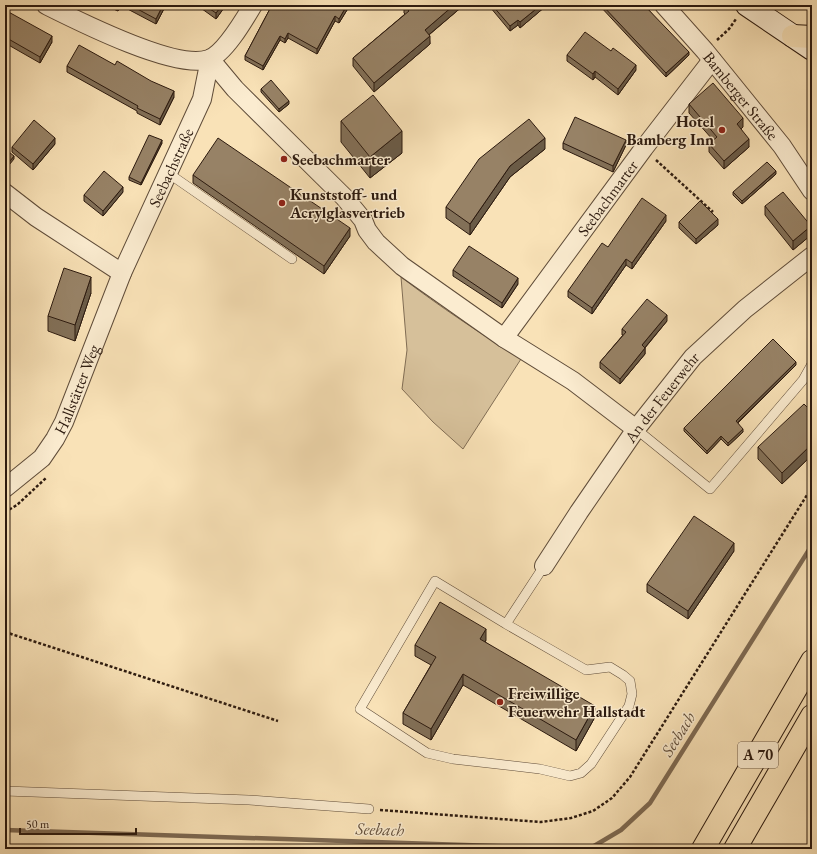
<svg xmlns="http://www.w3.org/2000/svg" width="817" height="854" viewBox="0 0 817 854" font-family="'EB Garamond',serif">
<style>
.green{fill:#d6c09a;stroke:#816d54}
.lines{fill:none;stroke-linecap:round;stroke-linejoin:round}
.stream{stroke:#7d6952;stroke-width:4.5}
.service-casing{stroke:#5f4c39;stroke-width:10}
.minor-casing{stroke:#5f4c39;stroke-width:20}
.secondary-casing{stroke:#2c1a0f;stroke-width:24}
.motorway-casing{stroke:#2c1a0f;stroke-width:24}
.path{stroke:#2c1a0f;stroke-width:2.5;stroke-dasharray:3 2;stroke-linecap:butt}
.service{stroke:#fbecd0;stroke-width:9}
.minor{stroke:#fbecd0;stroke-width:18}
.secondary{stroke:#fbecd0;stroke-width:22}
.motorway{stroke:#f9e2b7;stroke-width:22}
.wall{fill:#827058;stroke:#2c1a0f}
.shaded-wall{fill:#6a5b47;stroke:#2c1a0f}
.building{fill:#978266;stroke:#2c1a0f}
.poi-dot{fill:#8f2418;stroke:#fbecd0;stroke-width:1.5}
.labels{text-anchor:middle;stroke-width:3;stroke-linejoin:round;paint-order:stroke}
.shield{fill:#fbecd0;stroke:#6a5949;stroke-width:1}
.shield-label{font-size:15px;font-weight:bold;fill:#2c1a0f}
.street-label{font-size:16px;fill:#2c1a0f;stroke:#fbecd0}
.poi-label{font-size:16px;font-weight:bold;fill:#2c1a0f;stroke:#fbecd0;text-anchor:start}
.water-label{font-size:17px;font-style:italic;fill:#624f3b;stroke:#fbecd0}
</style>
<rect width="100%" height="100%" fill="#f9e2b7"/>
<filter id="stains"><feTurbulence type="fractalNoise" baseFrequency=".005" numOctaves="4"/><feColorMatrix values="0 0 0 0 .2 0 0 0 0 .09 0 0 0 0 .02 0 0 0 .5 -.17"/></filter>
<radialGradient id="worn" r=".72"><stop offset=".6" stop-color="#630" stop-opacity="0"/><stop offset="1" stop-color="#630" stop-opacity=".3"/></radialGradient>
<!-- green -->
<path class="green" d="M401,277c39,30 79,56 120,82l-58,90 -30,-27 -31,-33 5,-39z"/>
<g class="lines">
<!-- stream -->
<path class="stream" d="M5,830l584,19 32,-19 29,-27 162,-258"/>
<defs>
<path id="service" d="M168,173l124,86
M636,429l74,60 93,-109 9,-16
M506,624l80,46 24,-3 13,8 7,6 2,13 -3,12 -38,58 -10,9 -11,3 -30,-7 -87,-10 -26,-6 -67,-44 75,-128 71,43 38,-58
M5,791l244,9 120,9"/>
<g id="minor">
<path d="M46,5c32,16 131,66 163,54 16,-6 35,-39 44,-54"/>
<path id="s1" d="M664,5l41,46 77,95 30,45"/>
<path d="M210,59l25,30 109,108 19,23 4,10 9,12 26,24 102,72 69,43 63,48"/>
<path d="M5,193l31,24 86,56"/>
<path id="s2" d="M504,338l140,-190 68,-88"/>
<path id="s3" d="M5,488l37,-30 13,-19 9,-17 58,-149 80,-174 8,-40"/>
<path id="s4" d="M544,566l35,-54 57,-83 57,-72 52,-48 67,-53"/>
</g>
<path id="secondary" d="M747,5l65,44"/>
<path id="motorway" d="M793,36l19,1
M703,849l109,-188
M735,849l77,-133"/>
</defs>
<!-- service casing -->
<use href="#service" class="service-casing"/>
<!-- minor casing -->
<use href="#minor" class="minor-casing"/>
<!-- secondary casing -->
<use href="#secondary" class="secondary-casing"/>
<!-- motorway casing -->
<use href="#motorway" class="motorway-casing"/>
<!-- path -->
<path class="path" d="M717,40l12,-11 7,-10
M656,160l57,52
M5,512l12,-7 29,-27
M5,632l273,89
M380,810l161,12 30,-4 22,-7 19,-13 18,-21 182,-290"/>
<!-- service -->
<use href="#service" class="service"/>
<!-- minor -->
<use href="#minor" class="minor"/>
<!-- secondary -->
<use href="#secondary" class="secondary"/>
<!-- motorway -->
<use href="#motorway" class="motorway"/>
</g>
<!-- wall -->
<path class="wall" d="M104,5h62l-10,19 -36,-19 -2,6z
M198,5h28l-10,14 -18,-13z
M272,5l75,5 -8,13 -4,-2 -18,33 -29,-16 -3,5 -5,-3 -17,30 -18,-10v-4z
M404,5h60l-35,30 1,9 -56,48 -21,-26v-8l52,-44 -1,-1z
M490,5h62l-4,4 -2,-3 -26,22 -2,-3 -8,6 -20,-24z
M599,5h45l45,50 -23,22z
M5,10l47,32 -12,21 -35,-20z
M567,55l69,15 -18,25 -23,-18 -2,3 -26,-19z
M67,66l107,31 -14,28 -23,-12v-2l-70,-39z
M261,89l28,15 -10,8 -18,-20z
M689,104l54,23 -2,2 8,18 -25,22 -15,-17v-8l4,-4 -24,-27z
M341,121l61,32 -32,25 -29,-36z
M162,143l-21,42 -12,-5v-3z
M563,143l63,2 -13,27 -50,-23z
M55,144l-22,26 -21,-18v-5z
M545,149l-35,28 -40,58 -24,-17v-11z
M776,174l-34,30 -9,-9v-3z
M193,175l157,61 -26,38 -131,-91z
M123,192l-20,24 -19,-15v-6z
M765,206l46,29 -18,15 -28,-35z
M666,221l-34,48 -6,-4 -34,49 -24,-17v-6l40,-44z
M679,222l39,3 -22,19 -17,-16z
M453,270l65,14 -16,24 -49,-32z
M91,293l-16,48 -27,-10v-15z
M667,321l-22,27v6l-25,30 -20,-16v-6l23,-27h-1v-6z
M796,365l-58,58 5,9 -15,14 -7,-7 -14,15 -23,-23v-3z
M812,412v43l-30,29 -24,-25v-12z
M734,551l-46,68 -41,-27v-8z
M486,640l-1,2 110,75 -19,34 -113,-66 -32,55 -28,-16v-11l28,-48 -16,-9v-11z"/>
<!-- shaded-wall -->
<path class="shaded-wall" d="M118,5h2l-2,6z
M163,5h3l-10,19v-5z
M222,5h4l-10,14v-6z
M347,5v5l-8,13v-4z
M454,5h10l-39,33v-8z
M541,5h5v1l-26,22v-6z
M548,5h4l-4,4z
M335,16v5l-18,33v-5z
M518,20v5l-8,6v-5z
M288,33v5l-3,5v-4z
M52,36v6l-12,21v-6z
M280,36v4l-17,30v-4z
M430,36v8l-56,48v-9z
M689,52v3l-23,22v-4z
M636,65v5l-18,25v-6z
M595,71v6l-2,3v-6z
M174,91v6l-14,28v-6z
M289,101v3l-10,8v-3z
M743,118v9l-6,6v-9z
M402,131v22l-32,25v-21z
M55,138v6l-22,26v-6z
M545,138v11l-35,28 -40,58v-11l40,-58z
M749,139v8l-25,22v-8z
M162,140v3l-21,42v-2z
M626,140v5l-13,27v-6z
M14,156v3l-9,11v-3z
M776,171v3l-34,30v-3z
M123,187v5l-20,24v-5z
M666,215v6l-34,48v-6z
M718,219v6l-22,19v-5z
M811,226v9l-18,15v-9z
M350,228v8l-26,38v-8z
M626,259v6l-34,49v-6z
M91,277v16l-16,48v-16z
M518,278v6l-16,24v-5z
M667,315v6l-25,30v-6z
M645,348v6l-25,30v-5z
M796,362v3l-60,59v-3z
M743,429v3l-15,14v-3z
M721,436v3l-14,15v-3z
M812,444v11l-30,29v-11z
M734,543v8l-46,68v-8z
M486,629v11l-6,10v-11z
M463,674v11l-32,55v-11z
M595,706v11l-19,34v-11z"/>
<!-- building -->
<path class="building" d="M130,5h33l-7,14z
M204,5h18l-6,8z
M272,5h75l-8,14 -4,-3 -18,33 -29,-16 -3,6 -5,-3 -17,30 -18,-10z
M404,5h50l-29,25 5,6 -56,47 -21,-25 56,-47z
M492,5h49l-21,17 -2,-2 -8,6z
M602,5h42l45,47 -23,21z
M5,10l47,26 -12,21 -35,-20z
M585,32l26,19 2,-3 23,17 -18,24 -23,-18 -2,3 -26,-19z
M79,45l36,20 2,-4 34,20 23,10 -14,28 -23,-11 1,-2 -71,-40z
M271,80l18,21 -10,8 -18,-20z
M713,83l30,35 -6,6 12,15 -25,22 -15,-17 8,-7 -28,-33z
M373,95l29,36 -32,26 -29,-36z
M575,117l51,23 -13,26 -50,-23z
M529,119l16,19 -35,28 -40,58 -24,-17 33,-48z
M34,120l21,18 -22,26 -21,-17z
M149,135l13,5 -21,43 -12,-6z
M218,138l132,90 -26,38 -131,-91z
M5,149l9,7 -9,11z
M767,162l9,9 -34,30 -9,-9z
M104,171l19,16 -20,24 -19,-16z
M783,192l28,34 -18,15 -28,-35z
M642,198l24,17 -34,48 -6,-4 -34,49 -24,-17 34,-48 6,4z
M700,201l18,18 -22,20 -17,-17z
M469,246l49,32 -16,25 -49,-33z
M64,268l27,9 -16,48 -27,-9z
M647,299l20,16 -25,30 3,3 -25,31 -20,-17 26,-30 -4,-3z
M773,339l23,23 -60,59 7,8 -15,14 -7,-7 -14,15 -23,-23z
M804,404l8,8v32l-30,29 -24,-26z
M694,516l40,27 -46,68 -41,-27z
M440,602l46,27 -6,10 115,67 -19,34 -113,-66 -32,55 -28,-16 33,-56 -21,-12z"/>
<!-- markers -->
<g class="poi-dot">
<circle cx="722" cy="130" r="4"/>
<circle cx="284" cy="159" r="4"/>
<circle cx="282" cy="203" r="4"/>
<circle cx="500" cy="702" r="4"/>
</g>
<g class="labels">
<!-- shield labels -->
<rect class="shield" x="738" y="742" width="40" height="26" rx="3"/>
<g class="shield-label">
<text x="758" y="760">A 70</text>
</g>
<!-- street labels -->
<g class="street-label">
<text dy="6" stroke="none"><textPath href="#s1" startOffset="119">Bamberger Straße</textPath></text>
<text dy="6" stroke="none"><textPath href="#s3" startOffset="366">Seebachstraße</textPath></text>
<text dy="6" stroke="none"><textPath href="#s2" startOffset="174">Seebachmarter</textPath></text>
<text dy="6" stroke="none"><textPath href="#s3" startOffset="125">Hallstätter Weg</textPath></text>
<text dy="6" stroke="none"><textPath href="#s4" startOffset="206">An der Feuerwehr</textPath></text>
</g>
<!-- poi labels -->
<g class="poi-label">
<text x="714" y="127" text-anchor="end">Hotel<tspan x="714" dy="18">Bamberg Inn</tspan></text>
<text x="292" y="165">Seebachmarter</text>
<text x="290" y="200">Kunststoff- und<tspan x="290" dy="18">Acrylglasvertrieb</tspan></text>
<text x="508" y="699">Freiwillige<tspan x="508" dy="18">Feuerwehr Hallstadt</tspan></text>
</g>
<!-- water labels -->
<g class="water-label">
<text transform="translate(678 734) rotate(-58)" y="6">Seebach</text>
<text transform="translate(380 829) rotate(2)" y="6">Seebach</text>
</g>
</g>
<!-- margin -->
<rect width="817" height="854" fill="none" stroke="#f9e2b7" stroke-width="20"/>
<rect x="6" y="6" width="805" height="842" fill="none" stroke="#2c1a0f" stroke-width="2"/>
<rect x="10" y="10" width="797" height="834" fill="none" stroke="#2c1a0f"/>
<!-- scale -->
<path d="M20 828v6h116v-6" fill="none" stroke="#2c1a0f" stroke-width="2"/>
<text x="26" y="828" font-size="12" fill="#2c1a0f" stroke="#fbecd0" stroke-width="3" paint-order="stroke">50 m</text>
<rect width="100%" height="100%" filter="url(#stains)"/>
<rect width="100%" height="100%" fill="url(#worn)"/>
</svg>
